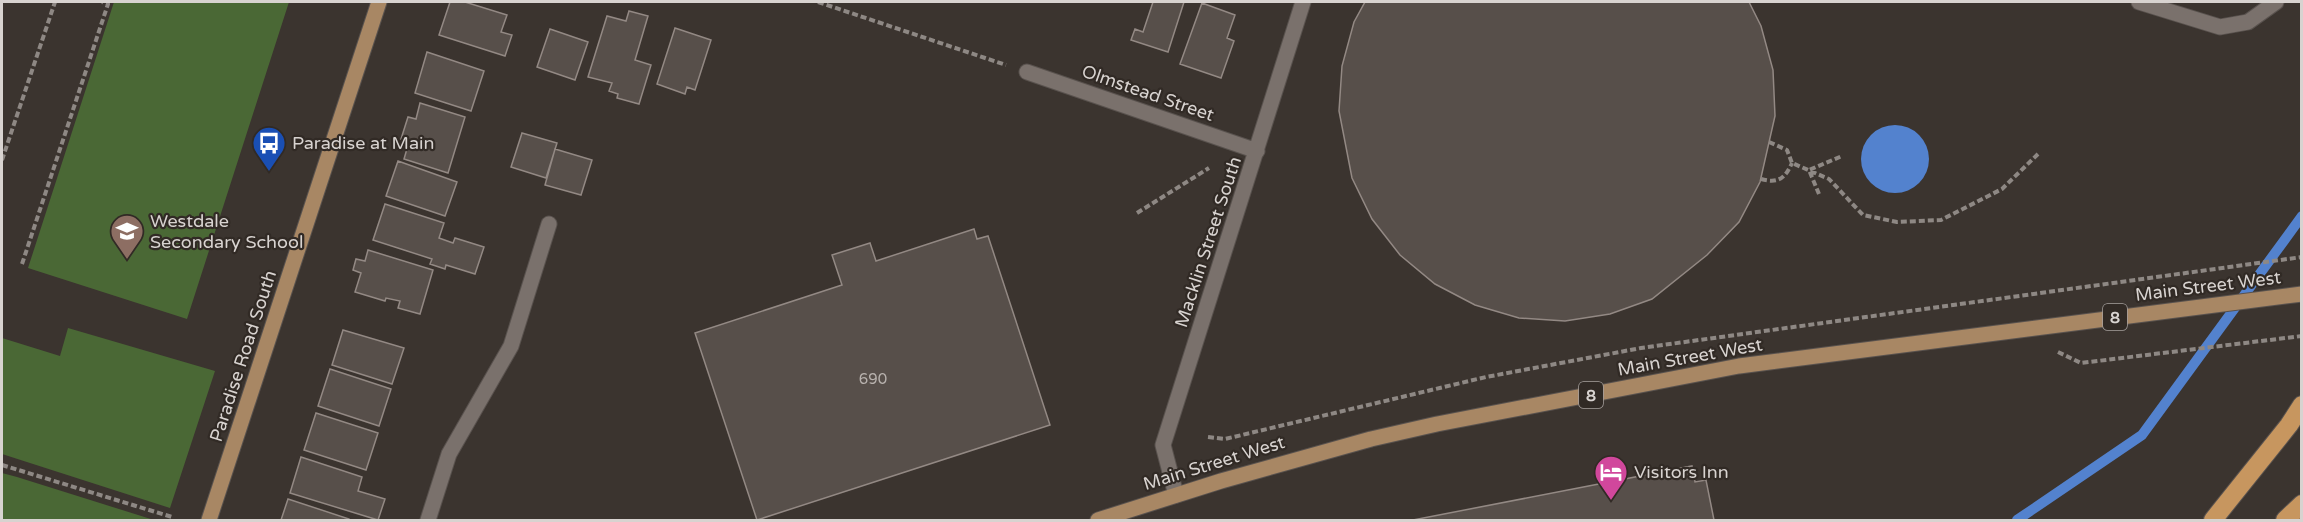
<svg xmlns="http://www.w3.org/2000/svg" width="2303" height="522" viewBox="0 0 2303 522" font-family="'Varela Round',sans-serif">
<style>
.green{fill:#4a6835}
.water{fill:#5382ce}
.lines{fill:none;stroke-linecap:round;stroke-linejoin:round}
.stream{stroke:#5382ce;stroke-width:10}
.building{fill:#574f4a;stroke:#938984;stroke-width:1.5}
.minor-casing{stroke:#59524e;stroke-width:17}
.major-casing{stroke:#59524e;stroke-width:17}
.highway-casing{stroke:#59524e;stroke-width:20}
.path{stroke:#8e8884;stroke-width:4;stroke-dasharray:6 3;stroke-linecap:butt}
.minor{stroke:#7a716c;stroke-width:15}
.major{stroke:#a88764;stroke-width:15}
.highway{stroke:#c7965f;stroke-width:18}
.labels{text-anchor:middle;stroke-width:4.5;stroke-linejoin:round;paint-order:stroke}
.number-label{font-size:15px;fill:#b8b2ae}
.shield{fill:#312a25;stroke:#a6a09d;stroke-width:1.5}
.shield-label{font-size:16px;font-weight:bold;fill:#d8d3d0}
.street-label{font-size:18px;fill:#d8d3d0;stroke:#312a25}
.poi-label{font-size:18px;fill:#d8d3d0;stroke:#312a25;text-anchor:start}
</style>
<rect width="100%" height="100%" fill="#3b342f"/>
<!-- green -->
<path class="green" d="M114,2h175l-102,317 -159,-51z
M68,328l147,43 -45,137 -168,-54v-116l58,18z
M2,473l15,4 137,43h-152z"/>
<!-- water -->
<path class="water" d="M1861 159a34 34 0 1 1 68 0a34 34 0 1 1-68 0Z"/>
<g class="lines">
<!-- stream -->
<path class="stream" d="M2017,520l125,-85 160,-219"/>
</g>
<!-- building -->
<path class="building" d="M450,2h15l42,13 -6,17 11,3 -7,21 -66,-21z
M1153,2h31l-16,50 -37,-12 4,-11 8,3z
M1365,2h384l12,24 12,44 2,46 -15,66 -21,40 -32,33 -55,44 -42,15 -45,7 -46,-3 -44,-13 -40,-21 -35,-29 -28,-36 -20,-41 -13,-67 3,-45 12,-44z
M1202,3l33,12 -8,23 7,3 -13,37 -41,-14z
M629,11l19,5 -13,44 16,5 -12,39 -22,-6 1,-4 -9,-3 3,-8 -24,-6 19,-61 19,5z
M675,28l36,12 -16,50 -8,-3 -2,7 -28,-10z
M550,29l38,13 -13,38 -38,-13z
M427,52l57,19 -13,40 -56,-18z
M420,103l45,14 -17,56 -44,-14 5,-17 -8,-3 7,-22 8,2z
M522,133l35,10 -11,35 -35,-11z
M555,149l37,11 -11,35 -36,-10z
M398,161l59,21 -12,34 -59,-20z
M385,204l59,19 -5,15 14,5 2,-5 29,9 -9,27 -29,-9 -1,4 -15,-5 2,-5 -59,-19z
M974,229l3,10 11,-3 62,189 -293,95 -62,-187 147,-48 -10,-30 38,-12 6,18z
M368,250l65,20 -13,44 -22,-6 2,-7 -14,-3 -1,3 -30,-9 6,-19 -8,-3 3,-11 9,2z
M343,330l61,18 -12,36 -60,-19z
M330,369l61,20 -12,37 -61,-20z
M316,413l62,20 -12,37 -62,-20z
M301,457l61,20 -4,14 27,8 -7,21 -88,-27z
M1692,466l3,16 11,-2 8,40h-301z
M288,499l61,20v1h-68z"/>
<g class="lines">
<defs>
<path id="minor" d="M2139,2l81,25 28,-5 28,-20
M1027,72l230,79
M1176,495l-13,-50 140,-443
M428,520l21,-66 62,-108 38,-122"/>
<path id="major" d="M209,520l170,-518
M1098,520l123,-39 150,-42 66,-15 302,-58 563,-72"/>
<path id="highway" d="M2213,520l76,-95 13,-20
M2285,520l17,-16"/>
</defs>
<!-- minor casing -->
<use href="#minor" class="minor-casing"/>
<!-- major casing -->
<use href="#major" class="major-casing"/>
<!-- highway casing -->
<use href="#highway" class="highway-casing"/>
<!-- path -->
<path class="path" d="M818,2l188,63
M1769,142l18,8 5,13 37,16 34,36 34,7 44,-2 61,-31 36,-35
M2,160l53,-158
M1761,179c18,5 24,-1 31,-16
M1819,194l-10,-24 33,-14
M1137,213l72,-45
M22,264l86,-260 -6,-2
M2058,352l23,11 221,-27
M1208,437l17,2 261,-62 155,-29 661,-91
M2,465l170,52"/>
<!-- minor -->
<use href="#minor" class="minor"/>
<!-- major -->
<use href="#major" class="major"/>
<!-- highway -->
<use href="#highway" class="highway"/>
</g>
<!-- icons -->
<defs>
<symbol id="bus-pin" viewBox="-11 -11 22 30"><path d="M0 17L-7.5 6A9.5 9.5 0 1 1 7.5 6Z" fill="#1a4fb4" stroke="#312a25"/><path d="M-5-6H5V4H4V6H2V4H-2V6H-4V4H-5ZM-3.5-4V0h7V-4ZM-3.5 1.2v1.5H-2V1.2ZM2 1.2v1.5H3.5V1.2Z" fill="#fff"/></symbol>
<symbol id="school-pin" viewBox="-11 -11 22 30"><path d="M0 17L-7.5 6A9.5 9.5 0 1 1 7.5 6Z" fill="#8d6e63" stroke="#312a25"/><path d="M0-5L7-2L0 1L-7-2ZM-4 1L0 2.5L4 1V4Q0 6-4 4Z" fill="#fff"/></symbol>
<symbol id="hotel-pin" viewBox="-11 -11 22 30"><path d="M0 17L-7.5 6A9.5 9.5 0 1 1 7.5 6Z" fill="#d1479c" stroke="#312a25"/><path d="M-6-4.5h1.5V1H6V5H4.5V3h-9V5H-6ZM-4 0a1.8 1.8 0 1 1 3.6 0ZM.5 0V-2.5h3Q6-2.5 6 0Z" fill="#fff"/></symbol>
</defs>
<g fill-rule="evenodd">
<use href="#bus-pin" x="250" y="124" width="38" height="52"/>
<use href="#school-pin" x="108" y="212" width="38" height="52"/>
<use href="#hotel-pin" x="1592" y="453" width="38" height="52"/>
</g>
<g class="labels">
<!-- number labels -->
<g class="number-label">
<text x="873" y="384">690</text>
</g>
<!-- shield labels -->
<g class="shield">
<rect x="2103" y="304" width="24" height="26" rx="4.5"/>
<rect x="1579" y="382" width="24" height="26" rx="4.5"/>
</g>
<g class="shield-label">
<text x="2115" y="323">8</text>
<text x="1591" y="401">8</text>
</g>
<!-- street labels -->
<g class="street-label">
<text transform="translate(1148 93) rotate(19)" y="6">Olmstead Street</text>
<text transform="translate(1208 242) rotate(-72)" y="6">Macklin Street South</text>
<text transform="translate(2208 286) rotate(-7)" y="6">Main Street West</text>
<text transform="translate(243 356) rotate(-72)" y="6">Paradise Road South</text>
<text transform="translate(1690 357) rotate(-10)" y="6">Main Street West</text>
<text transform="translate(1214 463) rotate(-17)" y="6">Main Street West</text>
</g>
<!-- poi labels -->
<g class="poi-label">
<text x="292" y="149">Paradise at Main</text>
<text x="150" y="227">Westdale<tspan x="150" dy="21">Secondary School</tspan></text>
<text x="1634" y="478">Visitors Inn</text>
</g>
</g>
<!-- border -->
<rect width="2303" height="522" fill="none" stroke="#d8d3d0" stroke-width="6"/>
</svg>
